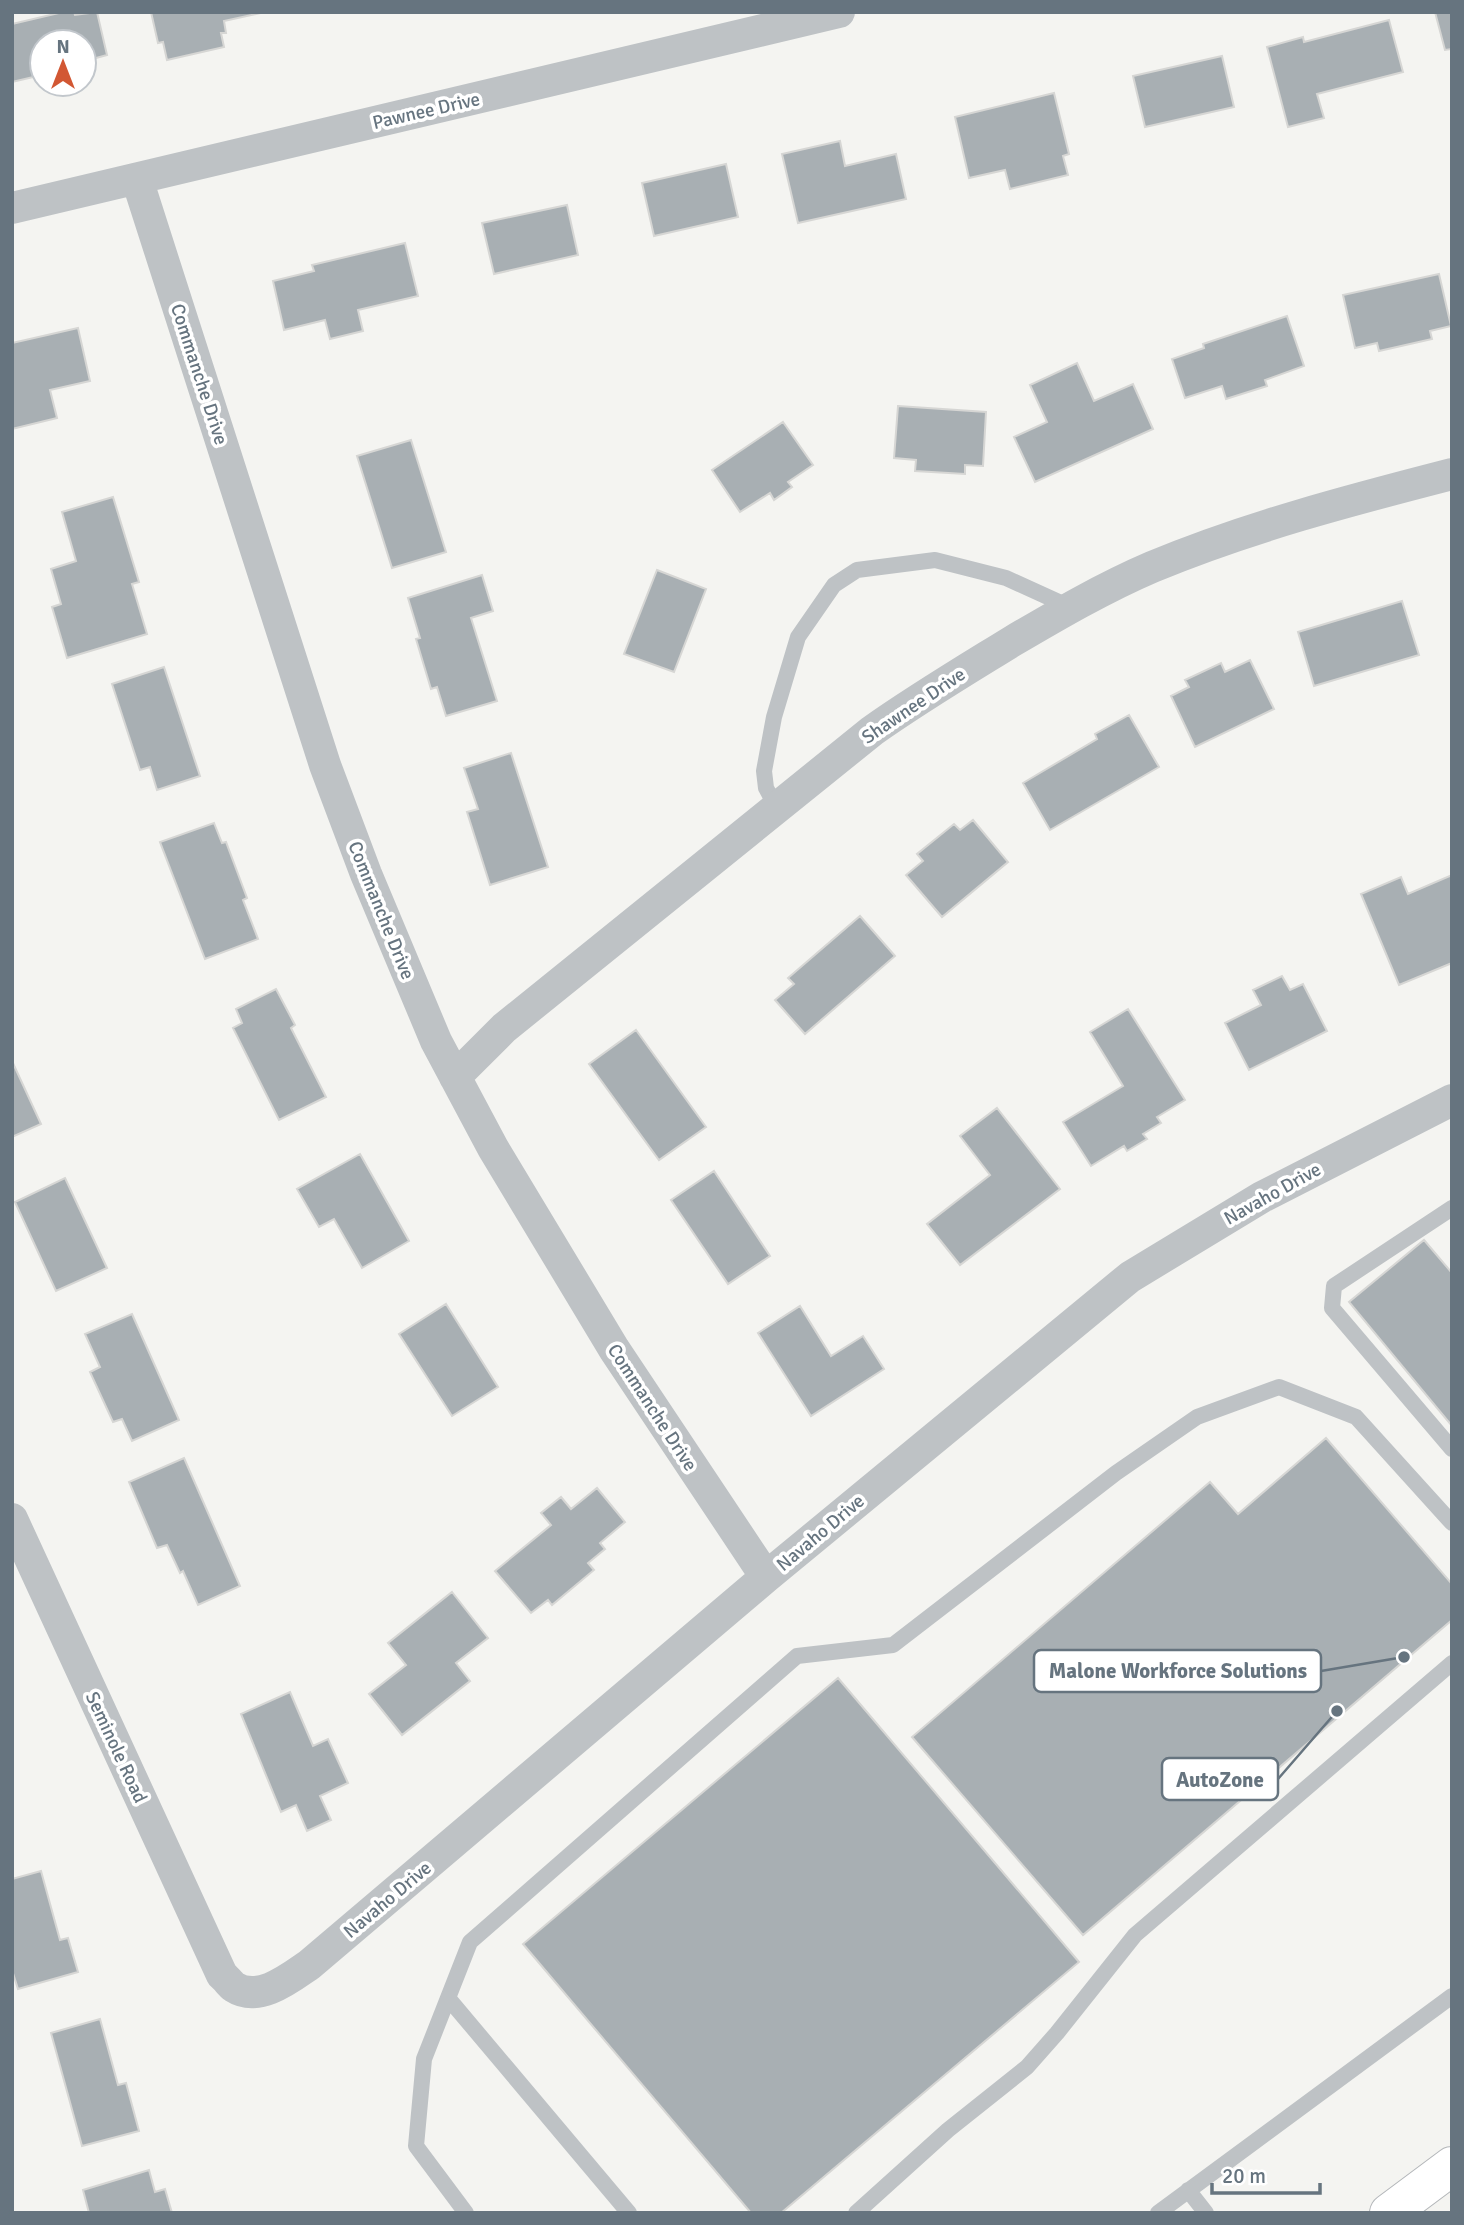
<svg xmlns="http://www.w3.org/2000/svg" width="1464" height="2225" viewBox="0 0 1464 2225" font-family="Signika,sans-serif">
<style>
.building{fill:#a8afb3;stroke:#d6d6d4;stroke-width:2}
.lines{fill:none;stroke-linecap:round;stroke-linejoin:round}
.primary-casing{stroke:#b4b7ba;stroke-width:40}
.service{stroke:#bec2c5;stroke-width:16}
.minor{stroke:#bec2c5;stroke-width:32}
.primary{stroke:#fff;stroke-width:38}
.labels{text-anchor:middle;stroke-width:7;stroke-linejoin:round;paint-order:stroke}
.street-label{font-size:19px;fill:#66747f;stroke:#fff}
.leader{fill:none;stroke:#66747f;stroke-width:2.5}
.callout-dot{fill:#66747f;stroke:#fff;stroke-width:2.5}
.callout{fill:#fff;stroke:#66747f;stroke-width:2.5}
.callout-label{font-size:21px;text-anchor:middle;font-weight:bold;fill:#66747f}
</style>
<rect width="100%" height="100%" fill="#f4f4f1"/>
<!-- building -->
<path class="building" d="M63,12h11l1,3 22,-3 10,43 -22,6 -1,4v-23h-42v33l-30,7v-58z
M151,12h109l1,1 -37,8 2,12h-5l3,14 -57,13 -4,-18 -5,1z
M1435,12h17v37l-7,1z
M1389,20l14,52 -86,22 7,24 -36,9 -21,-80 36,-10 1,5z
M1222,56l12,51 -89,20 -12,-51z
M1054,93l15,61 -6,2 5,19 -58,14 -5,-19 -36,8 -14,-61z
M840,141l5,25 51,-12 10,45 -108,24 -16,-69z
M726,164l12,53 -84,19 -12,-53z
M567,205l11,50 -84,19 -12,-51z
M405,243l13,53 -60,14 5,21 -33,8 -5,-19 -41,10 -11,-49 41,-10 -2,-6z
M1439,274l12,52 -21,5 2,8 -53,12 -2,-8 -22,5 -12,-53z
M1287,316l17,50 -39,14 2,6 -41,13 -4,-13 -37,12 -13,-39 32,-11 -1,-4z
M78,328l12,53 -40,9 7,28 -45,11v-86z
M1077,363l17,38 39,-17 20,45 -118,53 -21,-45 33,-15 -17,-37z
M898,406l88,6 -3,54 -18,-1v9l-50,-3 1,-11 -22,-2z
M783,422l30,43 -25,17 4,5 -18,13 -4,-7 -30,19 -28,-42z
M411,440l35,112 -54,16 -35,-112z
M113,497l26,85 -7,2 15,50 -80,24 -15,-51 9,-3 -10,-35 25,-8 -14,-49z
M657,570l49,19 -32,83 -50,-18z
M482,575l11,36 -22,7 26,83 -51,15 -9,-29 -6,2 -15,-50 4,-1 -12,-40z
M1402,601l17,54 -105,31 -16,-54z
M1250,660l24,49 -79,38 -24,-51 18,-9 -4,-7 36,-17 4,9z
M164,667l36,109 -43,14 -7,-23 -10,3 -28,-86z
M1129,715l30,52 -109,63 -27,-47 74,-44 -2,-5z
M511,753l37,114 -58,18 -23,-73 11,-3 -14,-41z
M973,820l35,42 -66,55 -36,-42 17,-14 -6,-7 37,-30 6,6z
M214,823l8,20 4,-1 21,56 -4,2 15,39 -53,20 -45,-117z
M1452,875v88l-53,22 -38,-91 40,-17 7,17z
M860,916l35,40 -90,78 -30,-34 19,-16 -6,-6z
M1282,976l8,14 13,-6 24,47 -78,39 -24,-47 36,-18 -8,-15z
M276,989l19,36 -4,3 35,69 -47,23 -46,-92 9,-5 -6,-14z
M1128,1009l57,91 -28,17 4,6 -18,11 4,5 -20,12 -3,-5 -33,20 -28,-44 60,-36 -33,-54z
M636,1030l70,97 -47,33 -70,-96z
M12,1061l29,63 -29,13z
M997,1108l63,81 -100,76 -33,-41 63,-49 -30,-39z
M360,1154l49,87 -47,27 -28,-49 -15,8 -22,-38z
M714,1171l56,85 -42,28 -57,-84z
M65,1178l42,90 -51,23 -41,-89z
M1424,1240l28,33v153l-103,-124z
M446,1304l52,83 -46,29 -53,-82z
M800,1306l31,50 32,-20 21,33 -73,47 -53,-83z
M132,1314l47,106 -47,21 -10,-22 -9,3 -23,-50 10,-5 -15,-33z
M1326,1438l126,146v36l-369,315 -171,-198 298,-255 28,32z
M184,1458l56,128 -42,19 -15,-34 -3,2 -13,-28 -10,3 -28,-66z
M597,1488l28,34 -25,21 5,6 -17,14 6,7 -42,35 -4,-5 -17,13 -36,-42 56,-46 -10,-12 20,-16 10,12z
M452,1592l36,46 -32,25 14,18 -68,54 -33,-41 37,-29 -18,-22z
M838,1678l241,284 -298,251h-30l-228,-269z
M290,1692l23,54 15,-7 20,44 -28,13 11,24 -24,11 -11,-26 -15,7 -40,-98z
M41,1871l19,69 8,-2 10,34 -60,17 -6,-19v-91z
M100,2019l18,66 8,-2 13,48 -57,15 -31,-113z
M149,2170l6,22 10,-3 7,24h-83l-6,-23z"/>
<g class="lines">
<defs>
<path id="primary" d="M1389,2213l63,-47"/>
</defs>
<!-- primary casing -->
<use href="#primary" class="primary-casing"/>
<!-- service -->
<path class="service" d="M777,808l-11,-20 -2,-17 10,-54 24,-80 36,-52 23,-15 78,-10 71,18 66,30
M1452,1208l-118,78 -2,22 120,141
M448,1998l181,215
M1188,2190l18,23
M466,2213l-50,-67 8,-87 46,-117 327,-286 96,-11 223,-172 81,-56 82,-30 77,30 96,106
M856,2213l92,-83 79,-63 30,-34 78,-98 317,-272
M1158,2213l294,-217"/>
<!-- minor -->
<path class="minor" d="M137,179l188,586 41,109 70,167 57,107 121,201 152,228
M12,208l827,-196
M455,1077l49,-49 368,-297c45,-32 92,-60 139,-89 46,-27 92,-54 141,-75 96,-40 199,-67 300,-93
M12,1519l210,456c4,3 8,9 12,12 25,16 56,-9 75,-22l457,-388 364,-300 132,-80 190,-97"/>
<!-- primary -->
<use href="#primary" class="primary"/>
</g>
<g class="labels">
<!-- street labels -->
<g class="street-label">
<text transform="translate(426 110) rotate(-13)" y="7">Pawnee Drive</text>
<text transform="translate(200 374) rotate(72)" y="7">Commanche Drive</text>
<text transform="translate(913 705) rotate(-34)" y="7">Shawnee Drive</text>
<text transform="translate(382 910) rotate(68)" y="7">Commanche Drive</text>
<text transform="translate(1272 1193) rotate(-29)" y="7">Navaho Drive</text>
<text transform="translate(653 1407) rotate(57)" y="7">Commanche Drive</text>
<text transform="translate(820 1532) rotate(-40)" y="7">Navaho Drive</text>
<text transform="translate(117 1747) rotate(65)" y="7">Seminole Road</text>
<text transform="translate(387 1899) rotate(-40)" y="7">Navaho Drive</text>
</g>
</g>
<!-- callouts -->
<path class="leader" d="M1404 1657L1321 1671M1337 1711L1278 1779"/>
<g class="callout-dot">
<circle cx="1404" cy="1657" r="7"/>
<circle cx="1337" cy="1711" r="7"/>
</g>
<g class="callout">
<rect x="1034" y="1650" width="287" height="42" rx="7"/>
<rect x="1162" y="1758" width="116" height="42" rx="7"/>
</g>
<g class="callout-label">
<text x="1178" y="1678">Malone Workforce Solutions</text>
<text x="1220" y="1787">AutoZone</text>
</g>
<!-- border -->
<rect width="1464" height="2225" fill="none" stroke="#66747f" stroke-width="28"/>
<!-- north arrow -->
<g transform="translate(63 63)"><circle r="33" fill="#ffffff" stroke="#c2c7cc" stroke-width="2"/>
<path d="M0-5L12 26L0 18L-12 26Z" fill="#d25733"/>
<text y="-10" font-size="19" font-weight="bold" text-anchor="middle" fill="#66747f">N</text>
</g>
<!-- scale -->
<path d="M1212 2183v10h108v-10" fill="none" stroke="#66747f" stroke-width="3.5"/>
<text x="1222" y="2183" font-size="21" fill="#66747f" stroke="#ffffff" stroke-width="5" paint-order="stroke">20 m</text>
</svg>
